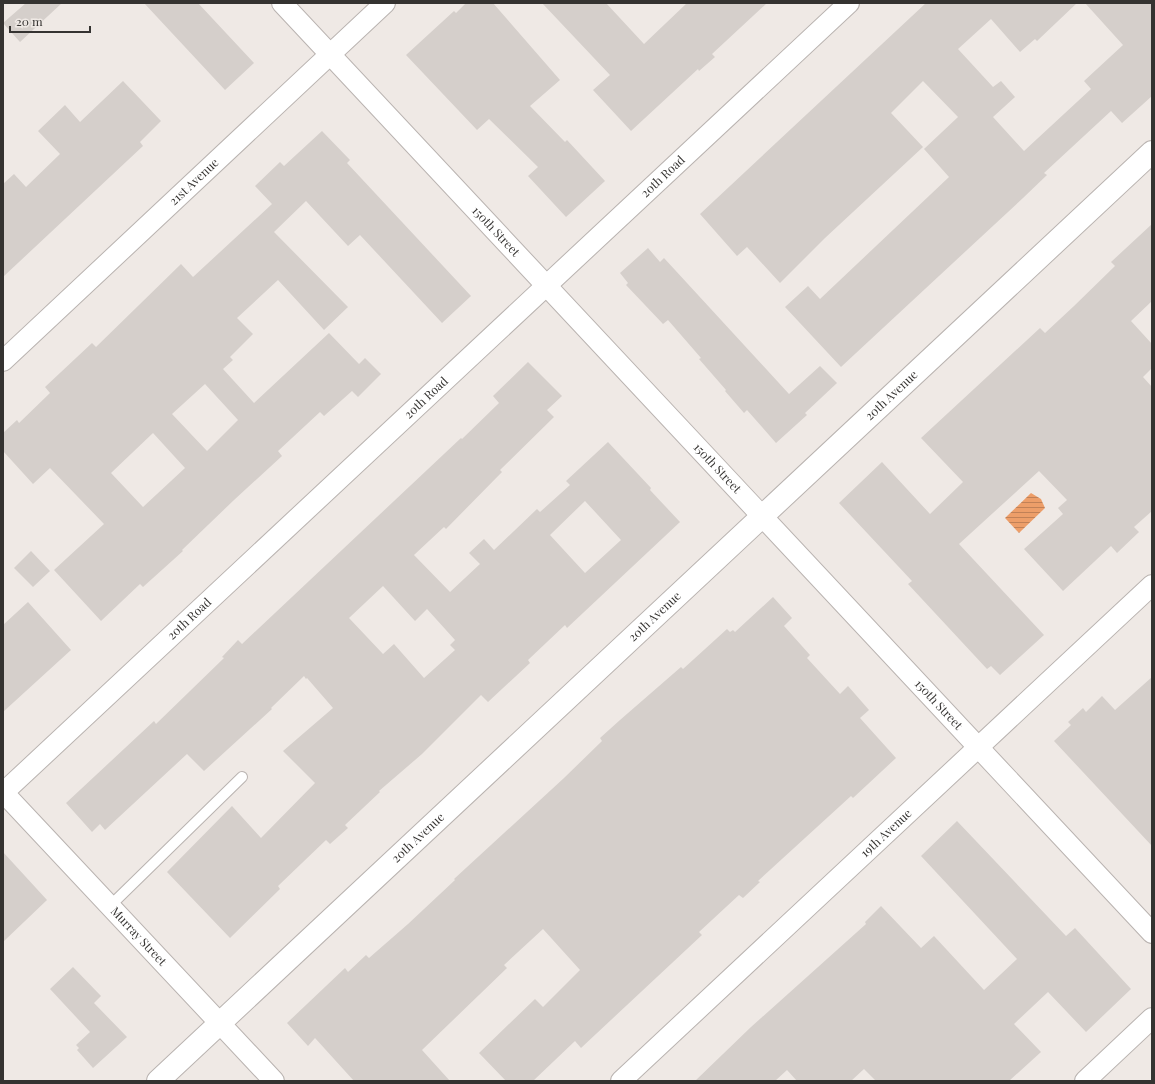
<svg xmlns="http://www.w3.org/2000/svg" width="1155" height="1084" viewBox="0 0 1155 1084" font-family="'Playfair Display',serif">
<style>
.water{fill:url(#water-rules)}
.building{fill:#d5cfcb;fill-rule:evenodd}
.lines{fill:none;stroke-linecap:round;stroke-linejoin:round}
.lane-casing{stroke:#b9b3b0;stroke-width:12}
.street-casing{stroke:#b9b3b0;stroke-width:22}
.secondary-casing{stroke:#b9b3b0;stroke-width:24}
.lane{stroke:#fff;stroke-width:10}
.street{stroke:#fff;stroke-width:20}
.secondary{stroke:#fff;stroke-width:22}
.labels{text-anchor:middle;stroke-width:3.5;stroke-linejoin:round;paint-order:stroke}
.street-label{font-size:12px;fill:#353331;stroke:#efe9e5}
</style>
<defs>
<pattern id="water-rules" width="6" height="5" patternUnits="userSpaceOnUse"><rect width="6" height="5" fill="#ed9e69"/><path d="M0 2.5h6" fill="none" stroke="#c18157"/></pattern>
</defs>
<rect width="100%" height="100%" fill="#efe9e5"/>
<!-- water -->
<path class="water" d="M1031,493l10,6 4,9 -26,25 -14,-15z"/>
<!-- building -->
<path class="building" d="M26,3h36l-42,39 -17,-19z
M144,3h54l56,60 -29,27z
M466,3h27l67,77 -30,26 35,36 2,-2 38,41 -39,36 -38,-41 10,-9 -49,-48 -12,11 -71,-75 48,-44 2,2z
M542,3h64l38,41 43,-41h80l-55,51 3,3 -16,14 -1,-2 -67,62 -38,-41 17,-15z
M926,3h151l-40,38 -2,-2 -15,13 -29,-33 -33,30 35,38 8,-6 14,16 -22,20 31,34 67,-62 -7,-8 39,-36 -38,-42h67v93l-30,27 -11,-12 -67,62 3,2 -24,23 -182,169 -56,-60 23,-21 12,13 129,-122 -25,-28 34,-32 -35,-36 -32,32 32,34 -98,91 -45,45 -33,-36 -10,9 -37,-42z
M123,81l38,40 -21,21 3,4 -140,131v-93l11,-10 12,13 34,-33 -22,-23 27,-26 15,17z
M322,131l28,29 -3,3 124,133 -29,27 -82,-88 -12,11 -42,-45 -32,31 74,75 -24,23 -46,-50 -41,38 16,16 -23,23 3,3 -10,9 31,34 75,-70 30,31 6,-6 16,16 -23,23 -6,-6 -28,25 -4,-4 -42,39 4,5 -48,44 -52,50 1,1 -40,36 -3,-3 -39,37 -47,-51 50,-46 -54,-56 -17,16 -30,-33v-18l14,-13 2,3 31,-30 -5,-6 47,-44 4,4 85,-83 12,13 79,-73 -17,-18 25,-24 4,4zM205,384l33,36 -31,31 -35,-37zM153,433l32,35 -42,39 -32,-34z
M1152,224v77l-21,20 21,23v24l-9,9 9,10v124l-18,16 5,5 -22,21 -6,-7 -48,45 -39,-42 39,-35 -5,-6 9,-8 -28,-29 -80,73 85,91 -44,40 -9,-9 -4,3 -79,-85 4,-3 -73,-78 43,-41 48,52 33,-32 -42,-44 119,-110 5,5 29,-27 41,-40 -4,-4z
M648,248l12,14 4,-4 125,136 31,-28 17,17 -32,30 2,2 -31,28 -29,-33 -3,3 -19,-22 1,-1 -27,-31 2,-1 -33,-38 -5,4 -37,-39 2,-2 -8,-10z
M528,362l34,34 -15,14 7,7 -54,53 2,2 -56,57 -2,-2 -30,28 36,37 30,-28 -11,-11 15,-14 10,11 43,-41 3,3 30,-27 -4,-4 42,-39 43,46 -1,2 30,32 -113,106 -2,-3 -37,35 2,3 -42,39 -7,-7 -59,59 -43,37 1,1 -35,33 3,3 -18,16 -4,-4 -48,46 2,3 -50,49 -63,-66 65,-66 29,32 54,-55 -32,-32 50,-43 -26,-30 -1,1 -2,-3 -33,32 1,1 -68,62 -17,-17 -82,76 -5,-6 -8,8 -26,-29 88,-82 2,3 68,-66 -2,-1 16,-17 4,4 219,-206 1,1 37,-36 -6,-7zM585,501l36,39 -36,33 -35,-38zM383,586l32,35 12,-12 28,31 -5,5 5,5 -31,28 -30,-34 -11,10 -34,-36z
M31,551l19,20 -17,16 -19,-19z
M773,597l19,21 -8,8 26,29 -3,3 33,36 8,-8 21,24 -9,8 36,40 -43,40 -2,-2 -93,85 2,1 -17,16 -4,-3 -40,37 3,3 -121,113 -6,-7 -42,40h-27l-27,-28 56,-54 8,8 37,-37 -37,-41 -39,36 3,3 -85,82 28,31h-96l-39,-43 -7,8 -21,-23 58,-55 3,4 18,-17 3,3 39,-34 47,-44 -1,-1 110,-101 38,-37 -2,-3 20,-18 61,-53 2,2 44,-40 3,3 3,-2 2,2z
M28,602l43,48 -68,62v-87z
M1152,677v169l-98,-105 17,-16 -3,-3 15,-14 3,4 16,-16 13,14z
M957,821l109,115 9,-8 56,61 -45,43 -38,-40 -34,32 27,28 -32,29h-133l-12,-12 -13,12h-54l-10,-11 -12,11h-80l56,-54 115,-103 -1,-2 16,-16 40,42 13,-12 50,54 33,-31 -96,-103z
M3,852l44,48 -44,42z
M73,967l28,29 -7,7 33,34 -34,31 -16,-18 2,-2 -3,-3 14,-13 -40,-43z"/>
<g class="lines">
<defs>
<path id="lane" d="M110,906l132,-129"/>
<g id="street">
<path id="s1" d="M282,3l870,930"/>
<path id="s2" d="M3,361l382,-358"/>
<path id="s3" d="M3,792l271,289"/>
<path id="s4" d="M3,793l846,-790"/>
<path id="s5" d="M621,1081l531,-496"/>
<path d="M1085,1081l67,-63"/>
</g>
<g id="secondary">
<path id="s6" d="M158,1081l994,-929"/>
</g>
</defs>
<!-- lane casing -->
<use href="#lane" class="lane-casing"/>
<!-- street casing -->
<use href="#street" class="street-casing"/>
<!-- secondary casing -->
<use href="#secondary" class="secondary-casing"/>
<!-- lane -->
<use href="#lane" class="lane"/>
<!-- street -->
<use href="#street" class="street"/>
<!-- secondary -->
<use href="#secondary" class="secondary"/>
</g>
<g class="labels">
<!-- street labels -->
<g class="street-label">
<text dy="4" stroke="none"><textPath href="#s4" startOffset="903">20th Road</textPath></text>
<text dy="4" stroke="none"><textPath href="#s2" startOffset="262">21st Avenue</textPath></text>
<text dy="4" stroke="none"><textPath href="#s1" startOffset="313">150th Street</textPath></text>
<text dy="4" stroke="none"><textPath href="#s6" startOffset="1004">20th Avenue</textPath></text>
<text dy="4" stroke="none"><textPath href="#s4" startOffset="579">20th Road</textPath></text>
<text dy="4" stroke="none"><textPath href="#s1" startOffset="637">150th Street</textPath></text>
<text dy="4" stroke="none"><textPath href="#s6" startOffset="680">20th Avenue</textPath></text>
<text dy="4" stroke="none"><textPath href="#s4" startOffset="255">20th Road</textPath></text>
<text dy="4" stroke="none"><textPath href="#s1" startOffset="961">150th Street</textPath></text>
<text dy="4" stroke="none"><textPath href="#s5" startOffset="363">19th Avenue</textPath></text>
<text dy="4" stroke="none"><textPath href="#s6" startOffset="356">20th Avenue</textPath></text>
<text dy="4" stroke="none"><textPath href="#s3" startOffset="198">Murray Street</textPath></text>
</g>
</g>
<!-- border -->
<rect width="1155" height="1084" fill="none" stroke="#353331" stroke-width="8"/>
<!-- scale -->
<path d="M10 26v6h80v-6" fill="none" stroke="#353331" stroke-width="2"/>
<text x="16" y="26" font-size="12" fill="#353331" stroke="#efe9e5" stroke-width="3" paint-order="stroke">20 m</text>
</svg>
